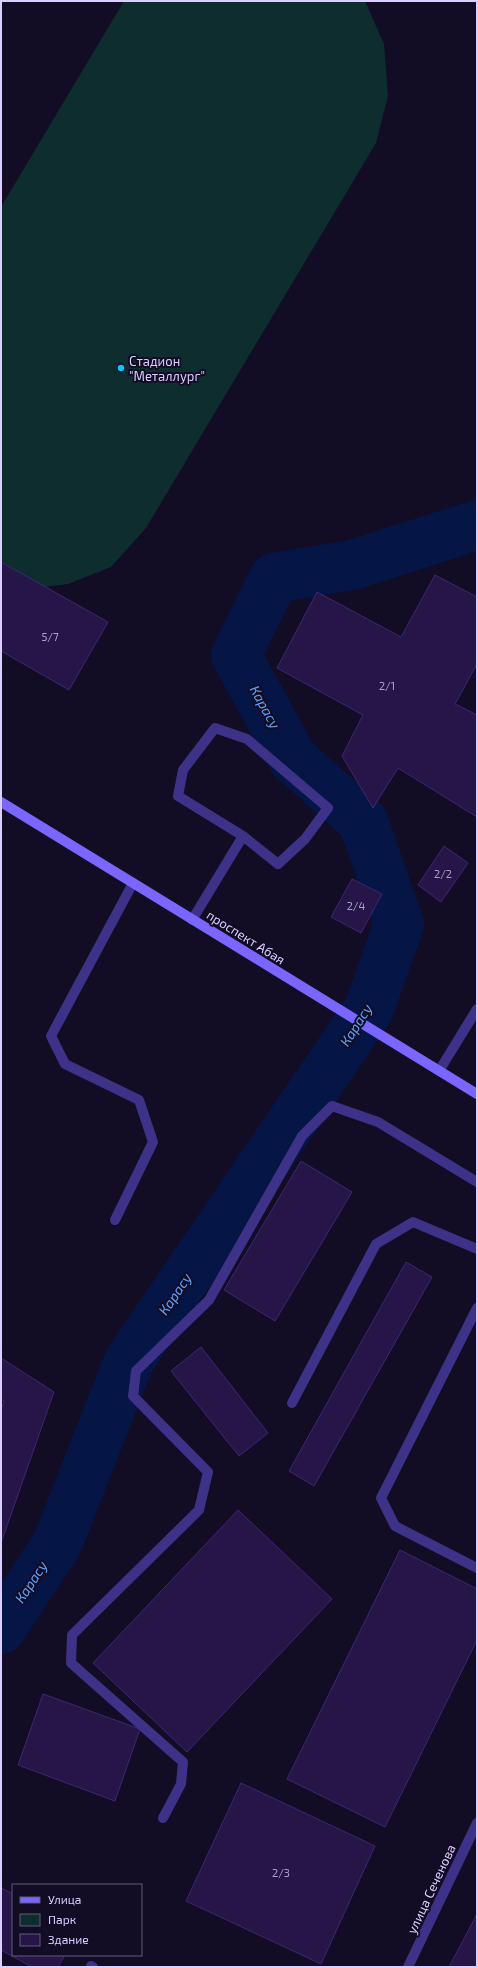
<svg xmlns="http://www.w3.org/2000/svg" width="478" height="1968" viewBox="0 0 478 1968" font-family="'Exo 2',sans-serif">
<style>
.green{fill:#0e2d2f}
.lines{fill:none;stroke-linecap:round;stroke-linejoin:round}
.river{stroke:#051545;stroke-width:50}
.building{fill:#251647;stroke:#3e2676}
.service{stroke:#3e3288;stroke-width:10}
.tertiary{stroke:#3e3288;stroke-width:10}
.secondary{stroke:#7a66ff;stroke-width:10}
.poi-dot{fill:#00c8fa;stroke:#130c25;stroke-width:1.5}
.labels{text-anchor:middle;stroke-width:4;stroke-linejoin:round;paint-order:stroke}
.number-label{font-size:11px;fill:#ada1d1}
.poi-label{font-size:13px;fill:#dacfff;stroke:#130c25;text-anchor:start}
.street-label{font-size:13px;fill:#dacfff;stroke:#130c25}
.water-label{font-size:14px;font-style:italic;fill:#5da4ff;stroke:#130c25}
</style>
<rect width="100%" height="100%" fill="#130c25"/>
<!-- green -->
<path class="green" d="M124,1h241l19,43 4,52 -12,47 -230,385 -35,39 -43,17 -50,6 -17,-7v-376z"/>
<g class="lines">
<!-- river -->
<path class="river" d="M1,1629l57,-87 71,-181 240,-352 30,-85 -36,-103 -70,-62 -57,-104 38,-77 78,-13 125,-40"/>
</g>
<!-- building -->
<path class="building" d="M1,562l107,60 -39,68 -68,-39z
M435,575l42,22v67l-22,40 22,11v102l-79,-49 -25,40 -31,-52 21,-41 -86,-47 40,-76 84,45z
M444,846l24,17 -27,39 -23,-17z
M352,879l30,15 -21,39 -30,-16z
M301,1161l51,31 -77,129 -51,-31z
M406,1262l26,15 -118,209 -25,-15z
M201,1347l67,86 -29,23 -68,-85z
M1,1358l53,34 -53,151v-134l3,-8 -3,-2z
M238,1510l94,89 -145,153 -94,-89z
M400,1550l77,39v51l-92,187 -98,-48z
M43,1694l97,35 -25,72 -97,-36z
M241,1783l134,63 -54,118 -135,-63z
M1,1888l12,6v61h52l-7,12h-26l-31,-17z
M477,1914v53h-28z"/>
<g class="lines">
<!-- service -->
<path class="service" d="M192,920l51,-84 35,28 27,-25 23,-31 -81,-69 -32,-11 -32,42 -5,26 65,40
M439,1071l38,-62
M115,1220l38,-78 -14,-42 -74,-36 -14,-28 82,-153
M477,1308l-96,190 14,28 82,42
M292,1403l84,-159 37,-22 64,27
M163,1818l18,-34 2,-22 -112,-99 1,-28 127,-125 9,-38 -75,-76 3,-25 73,-71 93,-164 30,-30 46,16 99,60
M91,1966l2,1"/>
<!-- tertiary -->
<path class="tertiary" d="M408,1967l69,-144"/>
<!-- secondary -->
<path class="secondary" d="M1,802l476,292"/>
</g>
<!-- markers -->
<circle class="poi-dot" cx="121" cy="368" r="4"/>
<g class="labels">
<!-- number labels -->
<g class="number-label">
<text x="50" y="641">5/7</text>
<text x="387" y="690">2/1</text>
<text x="443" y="878">2/2</text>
<text x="356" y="910">2/4</text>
<text x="281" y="1877">2/3</text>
</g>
<!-- poi labels -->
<g class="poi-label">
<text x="129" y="366">Стадион<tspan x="129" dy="15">"Металлург"</tspan></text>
</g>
<!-- street labels -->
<g class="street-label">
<text transform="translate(246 937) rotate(32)" y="5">проспект Абая</text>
<text transform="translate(431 1889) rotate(-65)" y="5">улица Сеченова</text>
</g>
<!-- water labels -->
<g class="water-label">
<text transform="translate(265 707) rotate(61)" y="5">Карасу</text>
<text transform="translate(356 1025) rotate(-58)" y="5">Карасу</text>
<text transform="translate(175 1294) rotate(-56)" y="5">Карасу</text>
<text transform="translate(31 1582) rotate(-57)" y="5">Карасу</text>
</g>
</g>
<!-- border -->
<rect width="478" height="1968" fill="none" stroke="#dacfff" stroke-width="4"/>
<!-- legend -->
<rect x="12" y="1884" width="130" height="72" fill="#130c25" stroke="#635a7c"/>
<rect x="20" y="1897" width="20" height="6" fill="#7a66ff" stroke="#635a7c"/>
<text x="48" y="1904" font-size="12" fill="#dacfff">Улица</text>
<rect x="20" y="1914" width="20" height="12" fill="#0e2d2f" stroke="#635a7c"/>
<text x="48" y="1924" font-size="12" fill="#dacfff">Парк</text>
<rect x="20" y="1934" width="20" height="12" fill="#251647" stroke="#635a7c"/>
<text x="48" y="1944" font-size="12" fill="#dacfff">Здание</text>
</svg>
